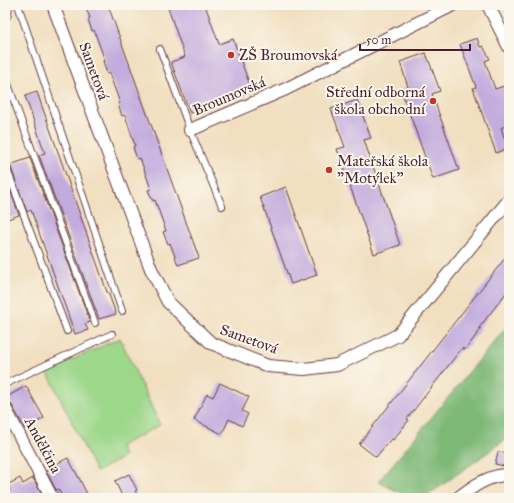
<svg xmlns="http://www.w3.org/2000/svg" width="514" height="503" viewBox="0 0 514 503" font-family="'IM FELL Great Primer',serif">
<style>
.green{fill:#9cd78a;stroke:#737b5a}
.forest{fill:#7db876;stroke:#646c50}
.building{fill:#c2acde}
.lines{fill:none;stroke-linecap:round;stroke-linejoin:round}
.lane-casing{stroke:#633c41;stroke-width:8}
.street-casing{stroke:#633c41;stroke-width:14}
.lane{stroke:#fff;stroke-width:6}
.street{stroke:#fff;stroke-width:12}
.poi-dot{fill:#c8321e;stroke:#fbf7ec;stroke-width:1.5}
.labels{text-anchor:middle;stroke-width:4;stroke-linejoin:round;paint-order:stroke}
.poi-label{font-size:15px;fill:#4a1f2b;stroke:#fbf7ec;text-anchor:start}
.street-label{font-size:15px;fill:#4a1f2b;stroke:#fbf7ec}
</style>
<rect width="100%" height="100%" fill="#fbf7ec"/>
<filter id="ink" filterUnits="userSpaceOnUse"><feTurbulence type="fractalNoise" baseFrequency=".025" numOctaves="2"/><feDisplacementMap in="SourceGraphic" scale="8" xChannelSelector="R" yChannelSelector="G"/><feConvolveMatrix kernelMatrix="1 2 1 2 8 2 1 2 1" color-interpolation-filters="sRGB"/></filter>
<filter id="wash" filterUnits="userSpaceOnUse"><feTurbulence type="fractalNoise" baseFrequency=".012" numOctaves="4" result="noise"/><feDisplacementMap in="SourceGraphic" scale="16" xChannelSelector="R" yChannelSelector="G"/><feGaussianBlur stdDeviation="0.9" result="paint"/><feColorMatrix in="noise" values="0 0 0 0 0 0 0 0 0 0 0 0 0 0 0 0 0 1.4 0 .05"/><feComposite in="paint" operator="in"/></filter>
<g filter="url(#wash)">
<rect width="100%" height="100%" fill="#f1dfc0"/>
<!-- green -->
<path class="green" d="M120,338l40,87 -40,21 4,11 -28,15 -49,-101z"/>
<!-- forest -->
<path class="forest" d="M509,324v99l-4,17 -81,58h-13l-33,-16z"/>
<g id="blocks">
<!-- building -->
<path class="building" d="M85,5h23l91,253 -21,7 -8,-22 -2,1 -5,-12 3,-1 -11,-31 -2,1 -5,-11 3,-1 -11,-31 -3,1 -4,-12 2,-1 -10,-31 -3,1 -4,-12 2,-1 -11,-30 -2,1 -4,-13h2l-11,-31 -2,1 -4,-12 2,-1z
M167,5h38l14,39 14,-5 19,52 -62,22 -19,-51 14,-5z
M477,38l3,9 3,-1 7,13 -5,2 10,28 9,-3 5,14v19l-3,1 1,5 -6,3 7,20 -12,5 -23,-65 3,-1 -16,-43z
M426,53l14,38 -8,3 27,76 -26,9 -32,-89 7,-3 -8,-25z
M37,92l70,200h1l8,22 -17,5 -60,-164 6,-2 -20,-57z
M357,100l14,38 -7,2 36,105 -26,9 -37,-105 8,-2 -14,-38z
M30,158l60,164 -5,2 3,6 -13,4 -44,-124 -4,2 -17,-47z
M5,177l14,38 -14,5z
M286,187l31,88 -26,9 -31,-87z
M509,253v36l-30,39 2,1 -16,21 -3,-2 -55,71 2,1 -16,20 -2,-1 -15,18 -17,-13z
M220,383l29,14 -7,14 6,3 -6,12 -13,-7 -7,15 -28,-14 13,-26 6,3z
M26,386l18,32 -19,11 -13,-24 -3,-3 -4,-1v-3z
M498,452l11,2v13l-14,-3z
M68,458l12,22 9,18h-26l-5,-9 -2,1 -10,-19 3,-1 -1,-2z
M129,474l8,16 -2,1 2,3 -8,4h-6l-8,-17z
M20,478l3,6 10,-6 10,19 -38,1v-5l5,-3 -3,-5z"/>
</g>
</g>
<g filter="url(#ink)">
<use href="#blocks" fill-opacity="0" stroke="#633c41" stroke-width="1"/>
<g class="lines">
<defs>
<path id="lane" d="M18,5l104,306
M160,49l30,81 32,76
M5,76l90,247
M5,164l62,167
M5,384l107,-50"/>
<path id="street" d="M53,5l98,264 17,33 43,41 57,23 36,3 33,-4 61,-30 111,-135
M488,5l21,42
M5,14l1,-9
M190,130l96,-41 167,-84
M5,408l47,90
M458,498c14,-11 32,-24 51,-23"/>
</defs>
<!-- lane casing -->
<use href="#lane" class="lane-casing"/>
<!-- street casing -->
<use href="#street" class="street-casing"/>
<!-- lane -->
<use href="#lane" class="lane"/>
<!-- street -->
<use href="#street" class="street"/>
</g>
</g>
<!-- markers -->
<g class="poi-dot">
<circle cx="231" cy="55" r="4"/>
<circle cx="433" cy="101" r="4"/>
<circle cx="329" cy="170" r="4"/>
</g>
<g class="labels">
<!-- poi labels -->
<g class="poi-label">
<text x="239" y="60">ZŠ Broumovská</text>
<text x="425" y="97" text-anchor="end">Střední odborná<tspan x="425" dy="17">škola obchodní</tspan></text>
<text x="337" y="166">Mateřská škola<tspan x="337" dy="17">"Motýlek"</tspan></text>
</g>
<!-- street labels -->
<g class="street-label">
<text transform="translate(94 71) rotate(70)" y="5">Sametová</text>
<text transform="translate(229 96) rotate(-23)" y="5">Broumovská</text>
<text transform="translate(249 339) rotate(20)" y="5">Sametová</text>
<text transform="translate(43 445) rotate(62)" y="5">Andělčina</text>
</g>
</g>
<!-- margin -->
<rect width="514" height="503" fill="none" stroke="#fbf7ec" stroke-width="20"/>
<!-- scale -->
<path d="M360 44v6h110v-6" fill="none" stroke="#4a1f2b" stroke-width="2"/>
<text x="366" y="44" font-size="12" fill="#4a1f2b" stroke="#fbf7ec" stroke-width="3" paint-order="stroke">50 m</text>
</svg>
